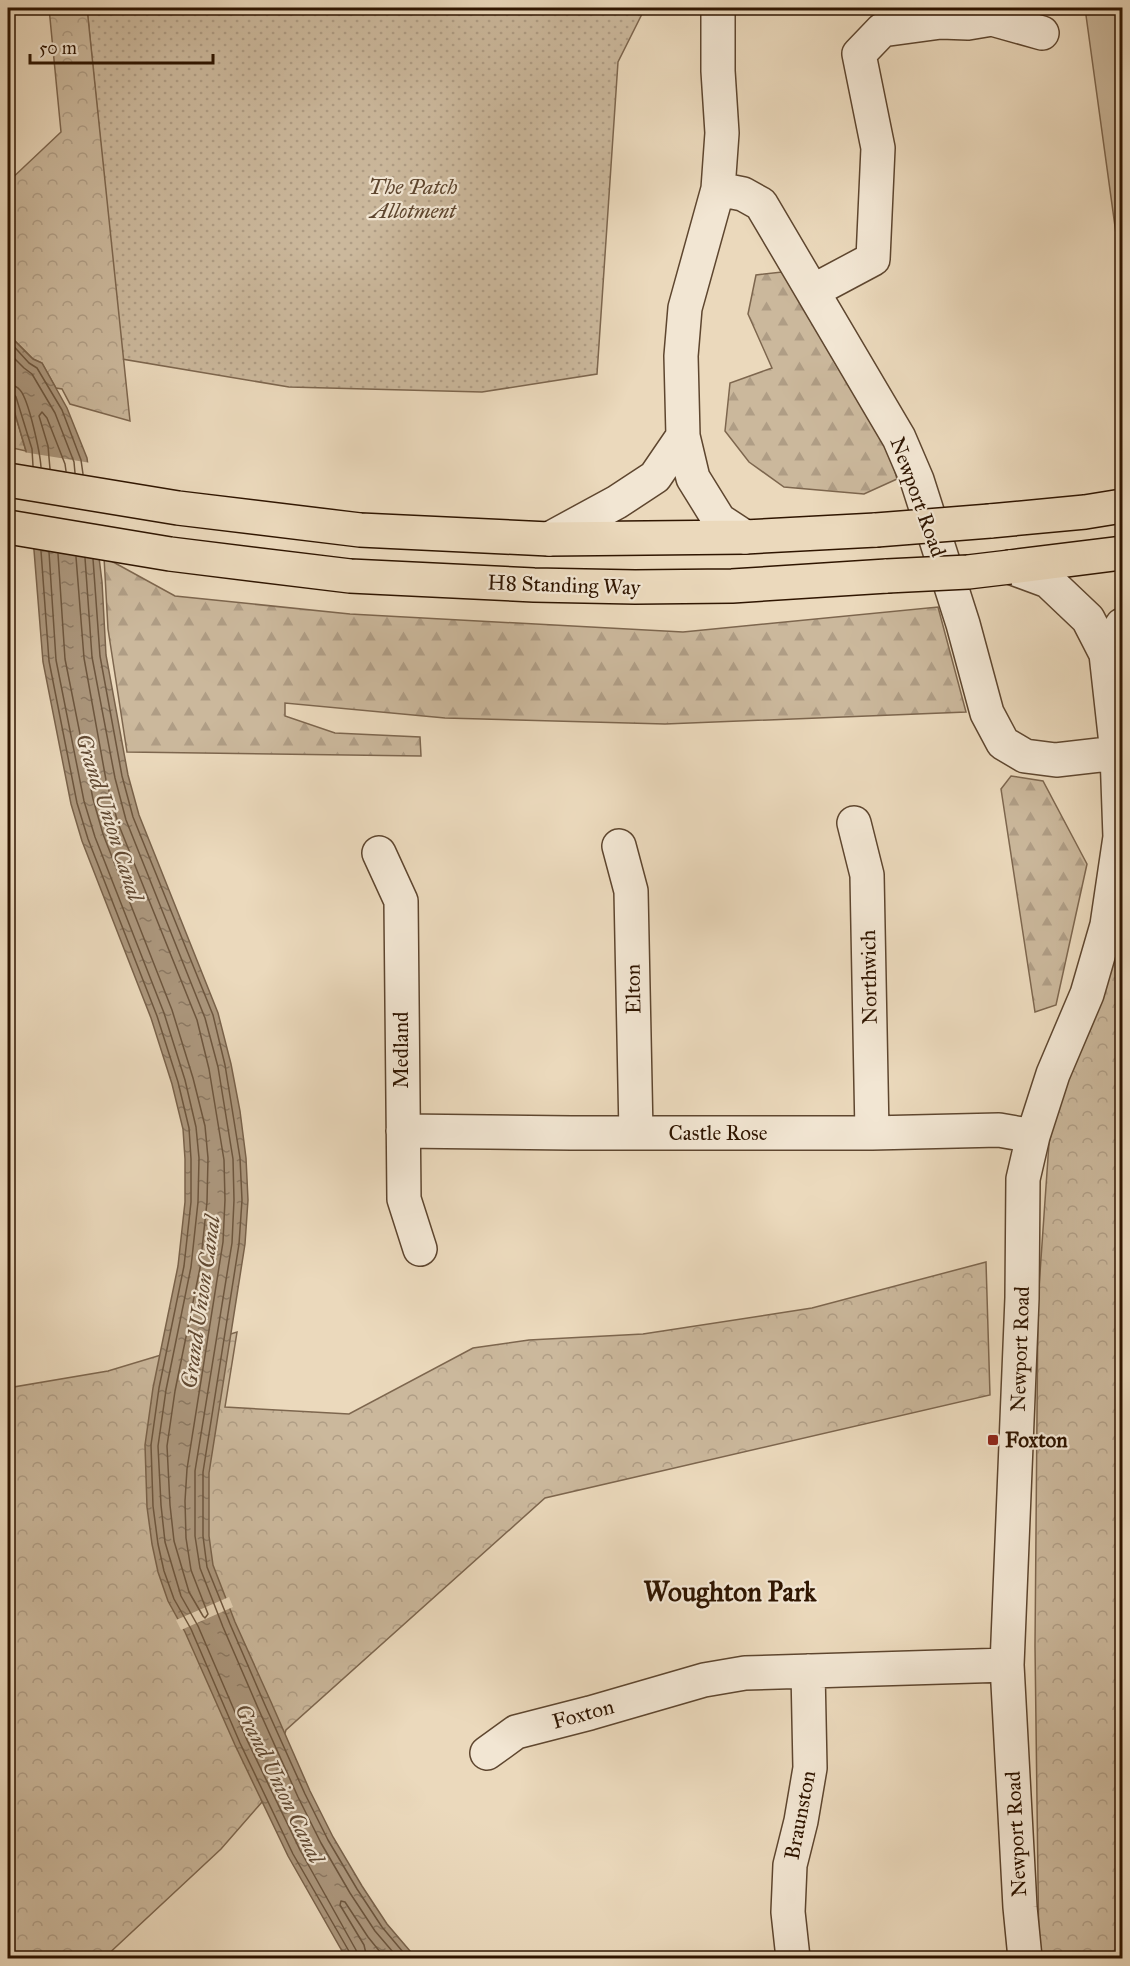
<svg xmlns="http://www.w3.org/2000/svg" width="1130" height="1966" viewBox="0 0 1130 1966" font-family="'IM FELL Great Primer',serif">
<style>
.grass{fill:url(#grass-dots);stroke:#7d664e;stroke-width:1.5}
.forest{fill:url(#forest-firs);stroke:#7d664e;stroke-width:1.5}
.park{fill:url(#park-crowns);stroke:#7d664e;stroke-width:1.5}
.pitch{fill:#cbb89c;stroke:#7d664e;stroke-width:1.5}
.water{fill:url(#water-ripples);stroke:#79624a;stroke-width:1.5}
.pier{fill:#ebd9bc}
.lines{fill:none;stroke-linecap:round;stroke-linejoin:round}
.shore{stroke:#6d563e;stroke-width:1.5}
.minor-casing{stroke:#5e462f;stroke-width:36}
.highway-casing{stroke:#2f1500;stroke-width:36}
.minor{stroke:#f2e6d3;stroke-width:33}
.highway{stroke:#ebd9bc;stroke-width:33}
.highway-bridge-casing{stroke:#2f1500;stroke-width:36;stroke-linecap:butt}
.highway-bridge{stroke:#ebd9bc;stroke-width:33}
.poi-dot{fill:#8f2418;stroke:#f2e6d3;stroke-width:2}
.labels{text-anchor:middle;stroke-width:4.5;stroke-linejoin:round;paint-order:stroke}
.park-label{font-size:21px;font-style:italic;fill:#5e462f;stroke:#f2e6d3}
.street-label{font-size:21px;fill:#2f1500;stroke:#f2e6d3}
.poi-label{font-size:21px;font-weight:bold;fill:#2f1500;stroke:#f2e6d3;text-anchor:start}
.water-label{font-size:22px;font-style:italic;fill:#614932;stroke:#f2e6d3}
.district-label{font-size:27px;font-weight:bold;fill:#2f1500;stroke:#f2e6d3}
</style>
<defs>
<pattern id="grass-dots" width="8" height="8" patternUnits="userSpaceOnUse" patternTransform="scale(1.5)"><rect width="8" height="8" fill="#cbb89c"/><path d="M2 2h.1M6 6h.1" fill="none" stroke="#af9d85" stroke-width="1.8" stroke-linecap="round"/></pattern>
<pattern id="forest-firs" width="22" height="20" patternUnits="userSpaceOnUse" patternTransform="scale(1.5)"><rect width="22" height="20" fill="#cbb89c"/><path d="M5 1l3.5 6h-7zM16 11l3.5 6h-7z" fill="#af9d85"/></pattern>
<pattern id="park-crowns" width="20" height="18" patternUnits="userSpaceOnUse" patternTransform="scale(1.5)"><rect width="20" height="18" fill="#cbb89c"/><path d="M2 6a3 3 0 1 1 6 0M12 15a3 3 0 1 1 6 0" fill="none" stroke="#af9d85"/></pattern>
<pattern id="water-ripples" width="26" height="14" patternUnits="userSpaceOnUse" patternTransform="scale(1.5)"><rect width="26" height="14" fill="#ab967c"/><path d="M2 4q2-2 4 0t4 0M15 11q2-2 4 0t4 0" fill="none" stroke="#8c7963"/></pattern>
</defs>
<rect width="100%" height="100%" fill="#ebd9bc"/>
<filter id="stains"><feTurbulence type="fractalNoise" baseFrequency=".00333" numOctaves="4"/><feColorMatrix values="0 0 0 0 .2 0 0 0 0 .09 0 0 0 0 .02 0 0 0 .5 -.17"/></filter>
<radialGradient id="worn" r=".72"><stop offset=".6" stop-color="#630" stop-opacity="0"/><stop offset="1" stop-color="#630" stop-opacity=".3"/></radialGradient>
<!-- grass -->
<path class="grass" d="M87,8h558l-27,54 -21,312 -115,18 -193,-5 -167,-28z"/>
<!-- forest -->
<path class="forest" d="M782,272l104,166 11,41 -33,15 -80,-7 -35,-25 -24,-31 5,-48 42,-15 -24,-54 8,-39z
M8,390l18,61 -18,-4z
M104,557l71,39 175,18 333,18 255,-25 28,105 -301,12 -220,-6 -160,-15v13l50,17 85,4 1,19 -294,-4 -19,-123z
M1011,776l32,5 44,83 -31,141 -21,7 -34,-223z"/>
<!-- park -->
<path class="park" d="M49,8h38l43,413 -60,-17 -8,-15 -6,-1 -14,-25 -9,-4 -19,-19 -6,-11v-147l53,-50z
M1122,937v1021h-83l-4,-312 3,-344 11,-159 12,-49z
M986,1262l4,133 -445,103 -259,232 -24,72 -41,47 -117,109h-96v-570l100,-17 129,-39 -12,75 124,7 124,-66 56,-8 114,-6 169,-26z"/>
<!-- pitch -->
<path class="pitch" d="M1085,8h37v262h-1z"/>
<!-- water -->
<path class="water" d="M8,329l6,11 19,19 9,4 25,45 20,50 15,124 4,73 22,120 11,40 79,198 13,51 9,47 6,47 2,42 -3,44 -36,229v63l4,29 22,57 36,80 39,89 23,46 29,49 25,38 29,34h-70l-58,-102 -53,-111 -50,-113 -17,-31 -10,-29 -6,-28 -5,-37 -2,-62 8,-57 25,-122 7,-64v-43l-2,-30 -11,-45 -21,-66 -69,-177 -11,-37 -28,-142 -17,-211 -18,-61z"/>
<!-- pier -->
<path class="pier" d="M23,452l68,11 11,96 -71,-14z
M229,1597l4,10 -52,23 -5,-10z"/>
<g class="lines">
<!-- shore -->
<path class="shore" d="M8,340l21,23 8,5 25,42 19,50 2,14
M8,352l16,16 8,6 23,39 19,49 1,11
M8,385c5,0 9,1 12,5 9,10 20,63 21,77
M8,392l5,1 3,4 16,52 1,17
M50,469l-2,-23 -9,-30 3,-4 5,6 18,46 1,7
M41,551l8,110 28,142 11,36 69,177 21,66 11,46 2,31v43l-7,64 -25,122 -8,57 2,61 5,38 6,27 10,28 17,30 49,114 53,111 57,99 1,5
M49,552l7,108 28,141 11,36 69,176 21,67 11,47 3,31 -1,44 -7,65 -25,123 -8,56 3,59 4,37 16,54 17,30 49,114 53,110 56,100 2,8
M58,554l7,105 28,140 10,35 69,176 21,68 12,48 3,32 -1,44 -7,66 -25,123 -8,55 3,59 4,36 15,51 14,24 2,2 3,-4 -17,-44 -5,-32 -1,-37 2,-32 36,-227 2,-42 -1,-40 -15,-91 -12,-49 -79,-197 -12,-43 -22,-122 -8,-101
M85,558l7,99 23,121 11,42 79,198 13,49 15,92 1,41 -2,43 -37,228v65l5,32 23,59 35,81 40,89 23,46 29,50 25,38 23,27
M93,559l7,97 22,120 11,41 80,198 12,50 15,93 2,42 -3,44 -36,228v64l4,31 23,57 35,81 40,89 23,46 29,49 25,38 26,31
M367,1958l-3,-13 -24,-40 1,-4 4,1 23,35 17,21"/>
<defs>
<path id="minor" d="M718,8v63l4,62 -4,56 -33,119 -4,48 2,80 10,42 26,42 26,17
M718,189l25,5 18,10 138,234 18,42 46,144 24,89 16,30 22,13 31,4 61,-7
M813,291l60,-32 5,-111 -19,-94 23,-24 59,-8 27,1 24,-4 50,14
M549,539l68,-37 38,-25 28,-41
M1010,567l38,14 40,38 18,35
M854,823l13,52 5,258
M619,846l12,45 5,242
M379,853l22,48 3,298 16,50
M403,1131l168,2h301l127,-3 34,6
M487,1753l29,-21 74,-19 114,-33 41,-7 262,-8
M793,1958l-5,-46 2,-47 11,-44 9,-53 -2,-97
M1025,1958l-5,-51 -13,-242 15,-367 1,-119 10,-43 20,-62 34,-80 20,-69 13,-88 -3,-84 -11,-99 16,-29"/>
<path id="highway" d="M8,480l170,28 182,22 189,9 196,-2 131,-7
M990,521l95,-9 37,-6
M8,527l162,27 180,22 184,9 101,2 97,-1 155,-10
M1010,567l112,-14"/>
</defs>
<!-- minor casing -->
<use href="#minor" class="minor-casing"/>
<!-- highway casing -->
<use href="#highway" class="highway-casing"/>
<!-- minor -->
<use href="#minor" class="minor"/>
<!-- highway -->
<use href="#highway" class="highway"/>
<defs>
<path id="highway-bridge" d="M876,530l114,-9
M887,576l81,-4 42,-5"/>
</defs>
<!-- highway-bridge casing -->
<use href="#highway-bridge" class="highway-bridge-casing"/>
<!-- highway-bridge -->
<use href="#highway-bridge" class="highway-bridge"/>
</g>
<!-- markers -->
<rect class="poi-dot" x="987" y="1434" width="12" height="12" rx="3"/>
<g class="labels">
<!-- park labels -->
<g class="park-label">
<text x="413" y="194">The Patch<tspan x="413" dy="24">Allotment</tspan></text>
</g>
<!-- street labels -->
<g class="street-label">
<text transform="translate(918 497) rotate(70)" y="7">Newport Road</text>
<text transform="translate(564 585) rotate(2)" y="7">H8 Standing Way</text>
<text transform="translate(869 977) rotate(-91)" y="7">Northwich</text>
<text transform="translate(633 989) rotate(-91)" y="7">Elton</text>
<text transform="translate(401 1050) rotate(-90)" y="7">Medland</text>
<text x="718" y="1140">Castle Rose</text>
<text transform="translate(1020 1349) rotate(-88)" y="7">Newport Road</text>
<text transform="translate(583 1714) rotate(-15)" y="7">Foxton</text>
<text transform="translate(800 1815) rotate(-79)" y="7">Braunston</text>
<text transform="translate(1016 1834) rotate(-93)" y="7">Newport Road</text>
</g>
<!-- poi labels -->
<g class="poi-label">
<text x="1005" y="1447">Foxton</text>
</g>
<!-- water labels -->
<g class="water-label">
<text transform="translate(110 817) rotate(72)" y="8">Grand Union Canal</text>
<text transform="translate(200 1302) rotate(-82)" y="8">Grand Union Canal</text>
<text transform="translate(280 1783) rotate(64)" y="8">Grand Union Canal</text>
</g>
<!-- district labels -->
<g class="district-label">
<text x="730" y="1601">Woughton Park</text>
</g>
</g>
<!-- margin -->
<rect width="1130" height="1966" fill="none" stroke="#ebd9bc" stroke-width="30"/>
<rect x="9" y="9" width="1112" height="1948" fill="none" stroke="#2f1500" stroke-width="3"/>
<rect x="15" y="15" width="1100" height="1936" fill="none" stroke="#2f1500" stroke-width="1.5"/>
<!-- scale -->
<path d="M30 54v9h183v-9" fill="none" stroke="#2f1500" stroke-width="3"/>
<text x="39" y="54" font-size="18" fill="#2f1500" stroke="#f2e6d3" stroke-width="4.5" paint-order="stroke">50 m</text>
<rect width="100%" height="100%" filter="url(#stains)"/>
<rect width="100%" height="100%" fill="url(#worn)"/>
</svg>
